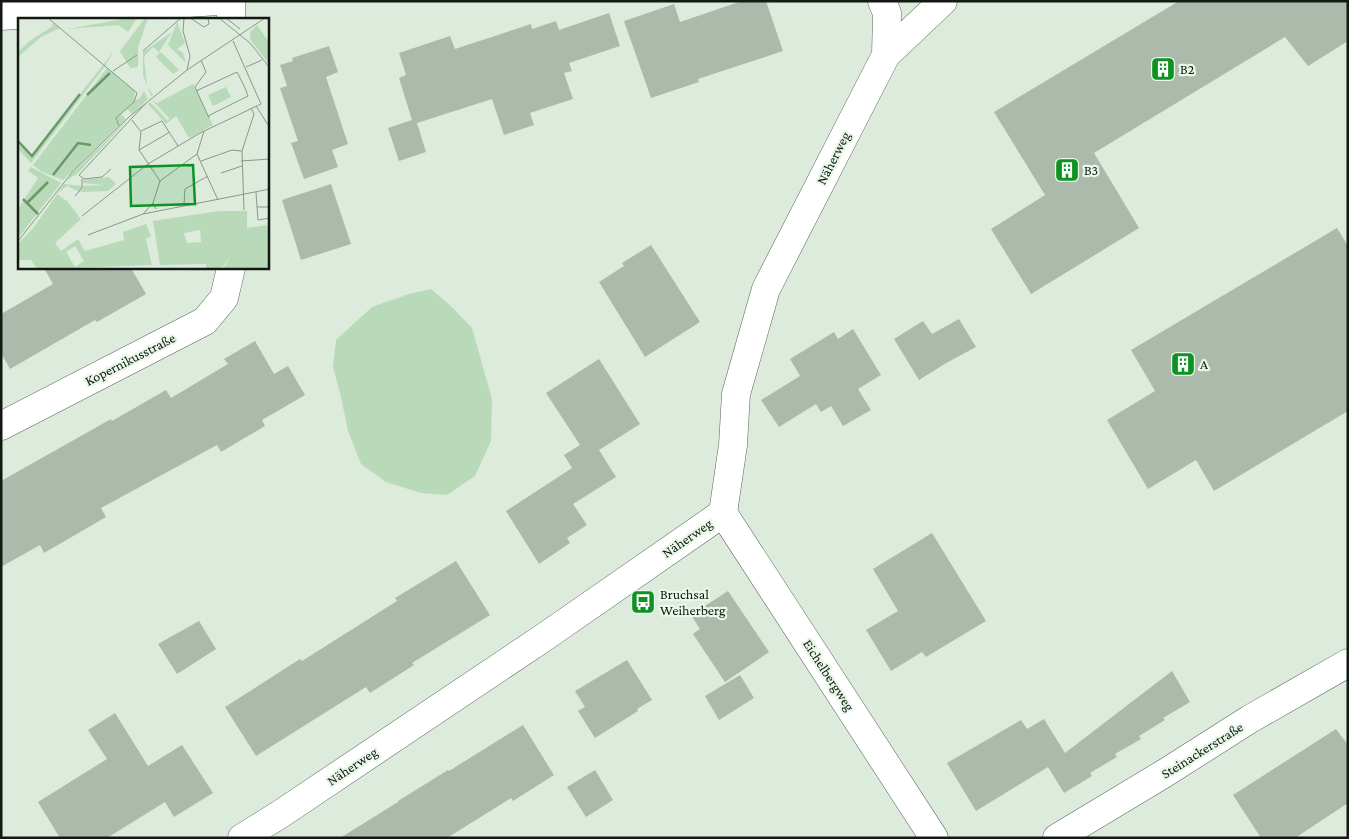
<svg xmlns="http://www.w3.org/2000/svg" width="1349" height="839" viewBox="0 0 1349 839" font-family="'Crimson Pro',serif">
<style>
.green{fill:#b9dab8}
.building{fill:#acbaab}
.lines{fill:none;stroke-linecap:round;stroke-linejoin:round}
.minor-casing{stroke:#586558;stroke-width:29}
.minor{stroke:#fff;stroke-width:28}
.labels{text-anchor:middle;stroke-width:4.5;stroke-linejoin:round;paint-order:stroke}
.poi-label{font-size:14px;fill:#121812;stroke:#e9f8e9;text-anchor:start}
.street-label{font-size:14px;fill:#121812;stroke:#e9f8e9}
.inset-river{fill:none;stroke:#6c976b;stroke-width:2.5}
.inset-road{fill:none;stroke:#8b978b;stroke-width:1}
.view{fill:#0e9224;fill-opacity:0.15;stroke:#0e9224;stroke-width:2.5}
.inset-edge{fill:none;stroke:#121812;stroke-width:2.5}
</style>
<rect width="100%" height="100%" fill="#dcebdc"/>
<!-- green -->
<path class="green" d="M431,289l22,19 19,20 20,71 -1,42 -16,35 -28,19 -26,-2 -35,-11 -25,-18 -13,-33 -7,-34 -8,-30 3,-27 36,-33 37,-13z"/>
<!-- building -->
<path class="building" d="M742,1h24l17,50 -85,28 1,3 -48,16 -27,-77 50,-17 6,18z
M1179,1h169v40l-40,25 -23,-29 -191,116 45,75 -108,66 -40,-65 54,-34 -51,-83z
M609,13l11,33 -51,17 3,8 -8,2 9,26 -43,14 4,12 -30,10 -12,-36 -75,24 9,29 -27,9 -11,-33 24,-8 -13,-42 7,-3 -7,-22 51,-17 5,13 76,-25 1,5 24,-8 3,9z
M329,46l9,26 -12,5 22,67 -16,6 6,17 -34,12 -13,-36 7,-2 -18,-53 7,-2 -7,-21 13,-4 -1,-3z
M331,184l20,60 -50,16 -19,-60z
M1337,228l11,18v165l-134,80 -18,-31 -48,29 -41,-69 48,-29 -24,-41z
M651,245l49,77 -55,35 -46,-75 25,-16 -2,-3z
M44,268h87l15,26 -49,28 -2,-2 -85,49 -9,-16v-39l52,-30z
M959,319l17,28 -28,15 -29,18 -25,-41 29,-18 9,13z
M853,329l28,46 -23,14 13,21 -28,16 -12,-20 -10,6 -5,-8 -37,23 -18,-27 39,-24 -10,-17 44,-27 4,7z
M255,341l19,33 14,-8 17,29 -43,25 3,6 -44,26 -4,-7 -116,63 5,9 -62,36 -4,-8 -39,22v-86l110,-62 1,2 54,-31 5,8 57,-34 -4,-5z
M599,359l41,65 -41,26 17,27 -43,27 14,21 -20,13 3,5 -31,21 -33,-53 66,-43 -8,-13 16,-10 -34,-52z
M932,533l54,88 -60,36 -4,-5 -31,19 -25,-41 32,-19 -25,-42z
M456,561l34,54 -78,48 2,2 -44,28 -4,-6 -110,69 -31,-49 75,-48 2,2 95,-60 -2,-3z
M728,591l41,61 -44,30 -32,-48 7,-5 -9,-14z
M199,621l17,28 -39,25 -19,-30z
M627,660l25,40 -15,9 1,2 -43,27 -17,-27 7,-4 -10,-16z
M1172,671l18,31 -27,16 2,2 -26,16 2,3 -26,15 2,3 -27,16 2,3 -28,17 -16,-26 -72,44 -29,-48 74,-43 6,9 17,-10 21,34z
M740,675l14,23 -35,22 -14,-24z
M115,713l33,53 34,-21 31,48 -39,24 -9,-15 -58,36h-47l-22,-36 69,-43 -19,-29z
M523,725l31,50 -41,26 -2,-3 -64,40h-107l58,-36v-1l50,-31 1,1z
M1336,729l12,16v58l-53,35h-34l-28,-43z
M595,770l18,30 -27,17 -19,-30z"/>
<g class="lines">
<defs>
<path id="minor" d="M231,1v18
M1,16l216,-15
M886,55l57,-54
M1,426l204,-105 19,-23 7,-30
M723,513l211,325
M242,838l37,-23 267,-179 177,-123 10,-68 3,-51 30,-105 120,-234 1,-42 -5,-12
M1057,838l108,-65 85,-54 98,-56"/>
</defs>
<!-- minor casing -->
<use href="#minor" class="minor-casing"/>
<!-- minor -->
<use href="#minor" class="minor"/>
</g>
<!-- icons -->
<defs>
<symbol id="building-square" viewBox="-11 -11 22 22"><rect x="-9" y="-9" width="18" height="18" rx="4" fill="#0e9224" stroke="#e9f8e9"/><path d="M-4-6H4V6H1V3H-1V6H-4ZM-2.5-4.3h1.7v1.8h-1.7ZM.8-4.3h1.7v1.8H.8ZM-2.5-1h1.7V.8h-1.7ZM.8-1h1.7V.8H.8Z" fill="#fff"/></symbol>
<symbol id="bus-square" viewBox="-11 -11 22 22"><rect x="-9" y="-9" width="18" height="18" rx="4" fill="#0e9224" stroke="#e9f8e9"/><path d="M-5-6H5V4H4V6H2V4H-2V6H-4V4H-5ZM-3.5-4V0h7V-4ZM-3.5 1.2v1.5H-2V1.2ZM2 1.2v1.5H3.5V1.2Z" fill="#fff"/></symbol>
</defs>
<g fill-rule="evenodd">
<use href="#building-square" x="1149" y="55" width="28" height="28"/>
<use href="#building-square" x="1053" y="156" width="28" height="28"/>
<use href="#building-square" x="1169" y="350" width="28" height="28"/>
<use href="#bus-square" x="629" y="588" width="28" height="28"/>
</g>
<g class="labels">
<!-- poi labels -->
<g class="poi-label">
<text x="1180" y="74">B2</text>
<text x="1084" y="175">B3</text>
<text x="1200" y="369">A</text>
<text x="660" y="599">Bruchsal<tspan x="660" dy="16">Weiherberg</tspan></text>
</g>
<!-- street labels -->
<g class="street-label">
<text transform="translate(833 158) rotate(-63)" y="5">Näherweg</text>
<text transform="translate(130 359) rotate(-27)" y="5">Kopernikusstraße</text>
<text transform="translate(687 538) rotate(-35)" y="5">Näherweg</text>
<text transform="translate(829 675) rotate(57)" y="5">Eichelbergweg</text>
<text transform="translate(1202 750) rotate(-32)" y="5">Steinackerstraße</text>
<text transform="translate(352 766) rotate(-34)" y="5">Näherweg</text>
</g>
</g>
<!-- overview -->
<g transform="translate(18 18)">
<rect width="251" height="251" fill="#dcebdc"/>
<path d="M111,0h8l-9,14 -9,-7 -52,4zM127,0h3l-10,29v20l-8,1 -10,-17zM159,4l8,21 -8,6 6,4 3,10 -18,-18zM33,5l9,5 -19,9 -23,20v-5l13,-12 22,-14zM239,7l12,17v22l-19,-25v-7zM154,14l-13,20 -6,-5 -9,10 3,29 6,9 -2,1 -8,-21v-23zM96,33l-9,15 -74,97 -13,-14v-9l14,15zM142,34l4,3 15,15 -6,4 -17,-17zM89,50l28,23 -1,10 6,-3 4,-7 4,8 -16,15 -5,-5 -6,5 5,5 -63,61 -21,-8 -9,-7zM175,66l20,41 -24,13 -13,-22 -10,8 -18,-20 -16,13 18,-15 18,19 1,-3 -17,-18 5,3zM208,69l5,10 -18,9 -5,-11zM110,102l-51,54 -10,6 5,-7zM13,149l30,16 -43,55v-29l20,-31 -10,-7zM91,159l7,7 -8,7 -27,1 2,-6 21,-1 -21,-2v-3zM46,166l18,2 -2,6 -13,-6 -10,8 10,7 14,18 -26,24 6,8 17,-12 7,12 39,-11 -1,-8 23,-8 5,12 -5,3 6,26 -115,4 -6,-9h-13v-16l16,-17zM57,228l9,15 -9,6 -9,-15zM201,193h28v17l22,-3v43l-46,1 7,-12 -9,12h-15v-5l-46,1 -7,-44zM182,212l1,12 -14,1 -3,-10z" fill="#b9dab8" fill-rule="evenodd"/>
<path class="inset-river" d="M69,77l23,-22M0,123l14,15 48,-62M35,157l25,-32 13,2M5,181l15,15M9,185l21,-21"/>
<path class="inset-road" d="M30,0l89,75 -3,9 -18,16 3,8M38,0h16M166,0l-1,13 7,25 -3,14M172,0l14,9 5,-3 -1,-6M201,0l31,25 20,25M208,0l14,11M125,33l38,-33M183,42l5,12 -11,15 14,31M228,49l16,-7M95,53l24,-16M178,73l41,-19 8,16 3,8 -40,20M238,88l14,22M114,102l9,12 -2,18 21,31M123,113l21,-10 16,25M121,132l31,-18M179,136l21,46M183,143l31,-11 10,1M223,143l29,-2M93,151l-9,8 -18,2 -5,-4 67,-72M203,155l21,-7M238,174l1,15h13M57,178l7,-8v-9M166,186l1,-15 23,-13M239,189l1,13 12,-2M138,191l-3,-6 7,-22 37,-27 7,-23M226,192l-2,-59 12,-37 -3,-6M125,196l127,-25M64,198l66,-52 52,-31 61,-29 -28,-63M70,217l55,-21 10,-11M0,223l56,-71 55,-53 58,-47 78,-52"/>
<path class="view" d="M175,147l2,39 -64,2 -1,-39z"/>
<rect width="251" height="251" class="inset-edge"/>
</g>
<!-- border -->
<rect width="1349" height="839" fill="none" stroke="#121812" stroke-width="5"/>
</svg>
